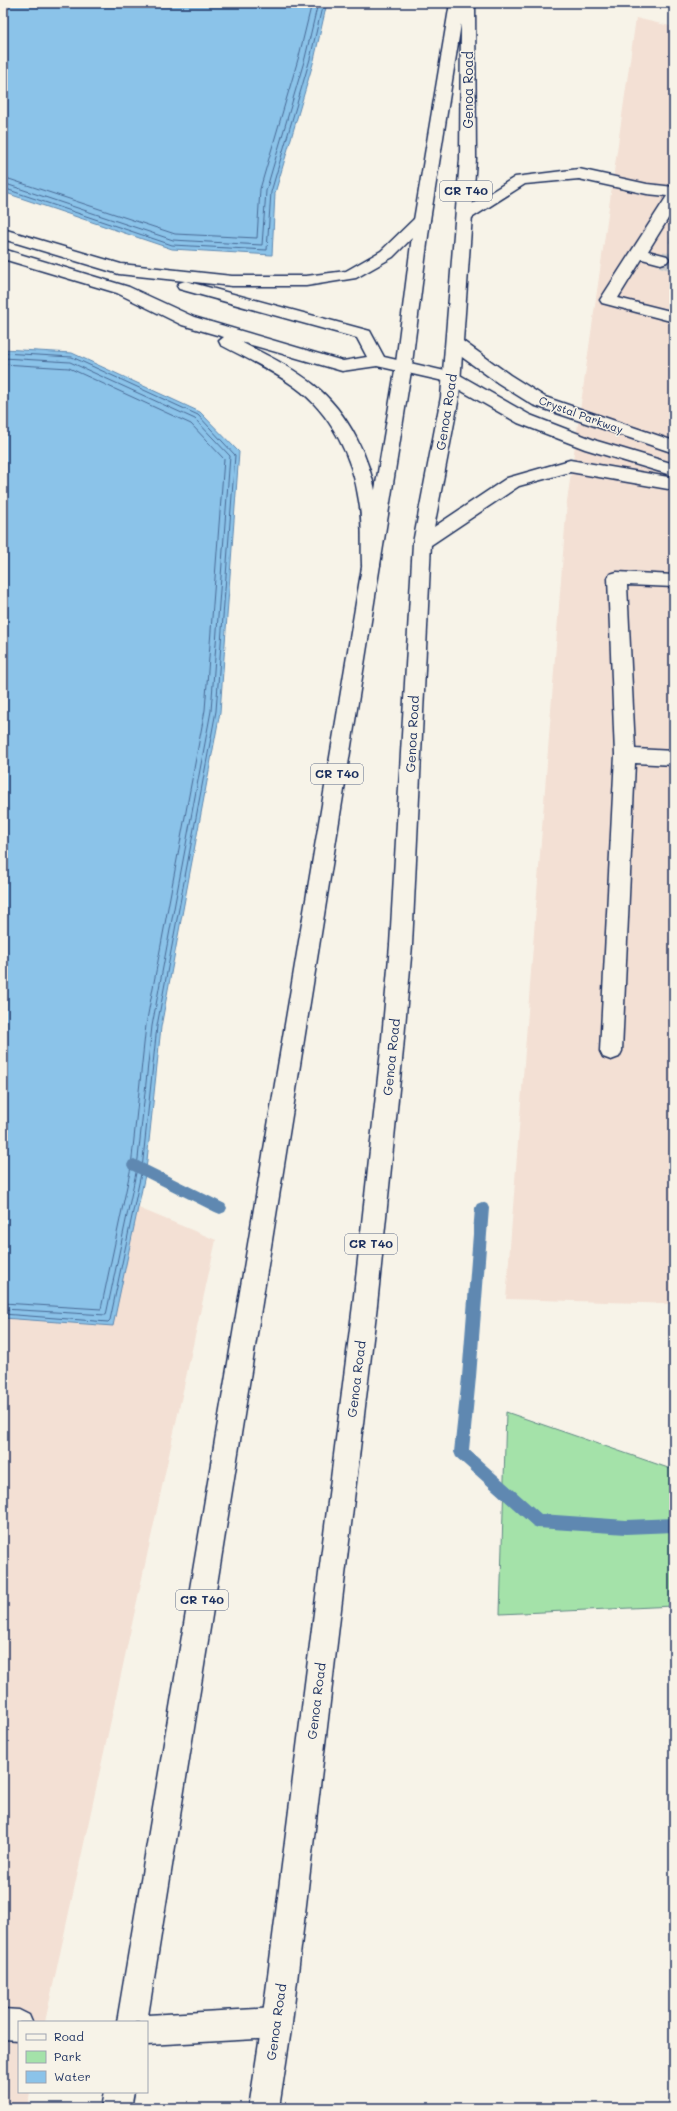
<svg xmlns="http://www.w3.org/2000/svg" width="677" height="2111" viewBox="0 0 677 2111" font-family="Mali,sans-serif">
<style>
.built{fill:#f3e0d4}
.green{fill:#a4e2a9;stroke:#608884}
.water{fill:#8bc3e9;stroke:#5e88b1}
.lines{fill:none;stroke-linecap:round;stroke-linejoin:round}
.shore{stroke:#486a96;stroke-width:1}
.stream{fill:#5e88b1;fill-rule:evenodd}
.minor-tunnel{stroke:#cbcccc;stroke-width:16;stroke-dasharray:16 8;stroke-linecap:butt}
.minor-casing{stroke:#1b2f5e;stroke-width:3}
.major-casing{stroke:#1b2f5e;stroke-width:3}
.highway-casing{stroke:#1b2f5e;stroke-width:3}
.minor{fill:#f7f3e8;fill-rule:evenodd}
.major{fill:#f7f3e8;fill-rule:evenodd}
.highway{fill:#f7f3e8;fill-rule:evenodd}
.labels{text-anchor:middle;stroke-width:3;stroke-linejoin:round;paint-order:stroke}
.far-street-label{font-size:11px;fill:#1b2f5e;stroke:#f7f3e8}
.shield{fill:#f7f3e8;stroke:#5d6a87;stroke-width:1}
.shield-label{font-size:12px;font-weight:bold;fill:#1b2f5e}
.street-label{font-size:13px;fill:#1b2f5e;stroke:#f7f3e8}
</style>
<rect width="100%" height="100%" fill="#f7f3e8"/>
<filter id="ink" filterUnits="userSpaceOnUse"><feTurbulence type="fractalNoise" baseFrequency=".025" numOctaves="2"/><feDisplacementMap in="SourceGraphic" scale="8" xChannelSelector="R" yChannelSelector="G"/><feConvolveMatrix kernelMatrix="1 2 1 2 8 2 1 2 1" color-interpolation-filters="sRGB"/></filter>
<g filter="url(#ink)">
<!-- built -->
<path class="built" d="M636,18l38,9v1277l-168,-5 61,-798z
M3,1152l213,88 -171,782h-26v70h11l-3,16h-24z"/>
<!-- green -->
<path class="green" d="M506,1412l168,58v136l-174,8z"/>
<!-- water -->
<path class="water" d="M3,3h324l-13,57 -39,133 -3,62 -100,-6 -169,-57z
M3,349l69,4 128,59 39,40 -19,260 -59,315 -15,143 -33,156 -110,-8z"/>
<g class="lines">
<!-- shore -->
<path class="shore" d="M3,177l172,57 82,4 3,-49 39,-133 13,-53
M3,183l170,57 89,5 4,-54 39,-133 13,-55
M3,188l169,57 95,5 4,-58 39,-133 13,-56
M3,353l69,4 126,58 37,40 -19,256 -59,315 -15,143 -32,151 -2,2 -105,-8
M3,358l67,4 125,57 35,37 -19,255 -59,315 -15,142 -31,147 -103,-6
M3,364l66,4 122,56 33,35 -19,251 -59,315 -15,142 -30,142 -98,-6"/>
<!-- stream -->
<path class="stream" d="M134,1159l91,45 2,4 -2,4 -5,2 -5,-2 -86,-43 -2,-4 2,-4z
M482,1202l5,2 2,4 -13,169 -7,73 72,64 85,6 48,-2v14l-48,2 -88,-6 -5,-2 -77,-69 -2,-5 8,-75 13,-169 2,-4z"/>
<!-- minor-tunnel -->
<path class="minor-tunnel" d="M671,235l3,1
M661,259l13,4"/>
<defs>
<path id="minor" d="M579,169l68,15 27,3v22l-26,42 19,5 2,3 -2,3 -6,2 -19,-5 -24,39 56,14v10l-72,-19 -2,-3 67,-104 -20,-2 -68,-15 -54,5 -55,35h-12l-2,-3 2,-3 57,-36z
M454,338l6,1 50,36 35,22 129,44v12l-141,-48 -35,-22 -50,-36 -2,-4 2,-4z
M452,373l6,1 72,41 67,26 77,23v12l-89,-27 -67,-26 -72,-41 -3,-4 3,-4z
M570,460l104,18v12l-104,-18 -51,14 -91,61 -6,2 -6,-2 -3,-4 3,-4 91,-61z
M617,572l57,3v12l-47,-2 8,164 39,2v14l-39,-2 -13,288 -3,6 -8,3 -8,-3 -3,-6 15,-296 -7,-177 2,-4z
M277,2008l10,5 5,10 -5,10 -10,5 -130,7v-23h-11l1,-2 10,-5z
M3,2009l16,1 10,5 3,7h-13v18l-16,-1z"/>
<path id="major" d="M450,3h25l1,156 -17,238 -28,146 -19,402 -9,105 -26,255 -85,718 -13,85h-30l13,-85 91,-718 28,-255 9,-105 23,-402 28,-146 19,-238 1,-135 -31,196 -19,151 -264,1651h-30l278,-1651 19,-151z
M104,2092h30l-3,16h-30z"/>
<path id="highway" d="M422,215l6,2 2,3 -37,37 -37,21 -50,8h-74l-113,-12 -116,-35v-10l118,35 111,12h74l40,-5 35,-20 35,-34z
M3,249l126,38 65,30 149,44 24,-4 -10,-19 -178,-49 -2,-3 2,-3 6,-2 185,50 14,26 74,17 3,4 -3,4 -6,1 -75,-17 -35,5 -101,-29c25,13 51,25 73,43 34,27 57,74 63,116 4,21 3,43 3,64l-2,4 -7,2 -7,-2 -2,-4c-1,-21 1,-43 -3,-64 -6,-43 -28,-88 -64,-114 -23,-17 -49,-29 -74,-42l-2,-4 5,-4 -42,-12 -65,-32 -114,-34z"/>
</defs>
<!-- minor casing -->
<use href="#minor" class="minor-casing"/>
<!-- major casing -->
<use href="#major" class="major-casing"/>
<!-- highway casing -->
<use href="#highway" class="highway-casing"/>
<!-- minor -->
<use href="#minor" class="minor"/>
<!-- major -->
<use href="#major" class="major"/>
<!-- highway -->
<use href="#highway" class="highway"/>
</g>
</g>
<g class="labels">
<!-- far-street labels -->
<g class="far-street-label">
<text transform="translate(581 415) rotate(20)" y="4">Crystal Parkway</text>
</g>
<!-- shield labels -->
<g class="shield">
<rect x="440" y="181" width="52" height="20" rx="3"/>
<rect x="311" y="764" width="52" height="20" rx="3"/>
<rect x="345" y="1234" width="52" height="20" rx="3"/>
<rect x="176" y="1590" width="52" height="20" rx="3"/>
</g>
<g class="shield-label">
<text x="466" y="195">CR T40</text>
<text x="337" y="778">CR T40</text>
<text x="371" y="1248">CR T40</text>
<text x="202" y="1604">CR T40</text>
</g>
<!-- street labels -->
<g class="street-label">
<text transform="translate(468 90) rotate(-90)" y="5">Genoa Road</text>
<text transform="translate(446 412) rotate(-81)" y="5">Genoa Road</text>
<text transform="translate(412 734) rotate(-87)" y="5">Genoa Road</text>
<text transform="translate(391 1057) rotate(-84)" y="5">Genoa Road</text>
<text transform="translate(356 1379) rotate(-83)" y="5">Genoa Road</text>
<text transform="translate(316 1701) rotate(-83)" y="5">Genoa Road</text>
<text transform="translate(276 2022) rotate(-82)" y="5">Genoa Road</text>
</g>
</g>
<!-- margin -->
<rect width="677" height="2111" fill="none" stroke="#f7f3e8" stroke-width="16"/>
<rect x="8" y="8" width="661" height="2095" fill="none" stroke="#1b2f5e" stroke-width="1.5" filter="url(#ink)"/>
<!-- legend -->
<rect x="18" y="2021" width="130" height="72" fill="#f7f3e8" stroke="#9fa5b1"/>
<rect x="26" y="2034" width="20" height="6" fill="#f7f3e8" stroke="#9fa5b1"/>
<text x="54" y="2041" font-size="12" fill="#1b2f5e">Road</text>
<rect x="26" y="2051" width="20" height="12" fill="#a4e2a9" stroke="#9fa5b1"/>
<text x="54" y="2061" font-size="12" fill="#1b2f5e">Park</text>
<rect x="26" y="2071" width="20" height="12" fill="#8bc3e9" stroke="#9fa5b1"/>
<text x="54" y="2081" font-size="12" fill="#1b2f5e">Water</text>
</svg>
